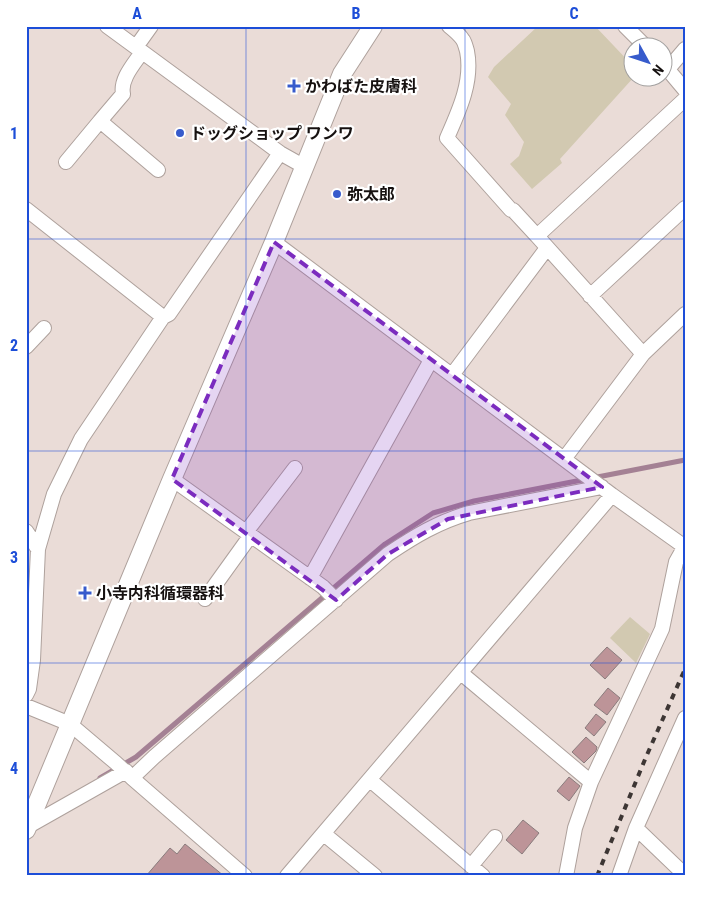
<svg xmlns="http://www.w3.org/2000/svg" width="711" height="902" viewBox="0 0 711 902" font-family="'Roboto Condensed','Noto Sans JP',sans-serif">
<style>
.green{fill:#d2c9b1}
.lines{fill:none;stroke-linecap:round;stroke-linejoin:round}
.stream{stroke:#a48194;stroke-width:5}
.building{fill:#bd9498;stroke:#8a7c7d}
.minor-casing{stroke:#aea19c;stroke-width:16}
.tertiary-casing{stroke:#aea19c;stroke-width:20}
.minor{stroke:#fff;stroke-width:14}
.tertiary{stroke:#fff;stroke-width:18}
.rail{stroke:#3d3634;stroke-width:4;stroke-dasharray:6 6;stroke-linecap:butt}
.marked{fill:#7b2cbf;fill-opacity:0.2;stroke:#7b2cbf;stroke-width:4;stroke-dasharray:10 6;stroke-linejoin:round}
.grid{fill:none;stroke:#1d4ed8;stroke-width:1;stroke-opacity:0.55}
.poi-dot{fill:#375bcc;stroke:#fff;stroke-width:2}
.labels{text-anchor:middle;stroke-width:4.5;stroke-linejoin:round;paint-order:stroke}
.poi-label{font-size:16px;font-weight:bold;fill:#161110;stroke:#fff;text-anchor:start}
.neatline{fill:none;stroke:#1d4ed8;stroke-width:2}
.grid-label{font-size:16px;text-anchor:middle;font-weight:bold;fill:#1d4ed8}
</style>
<rect width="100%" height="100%" fill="#eadcd7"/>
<!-- green -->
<path class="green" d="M538,26h57l38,40 1,11 -74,82 2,4 -30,26 -22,-25 9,-8 5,-14 -19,-27 6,-11 -23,-27 6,-10z
M630,617l20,17 -14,29 -26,-25z"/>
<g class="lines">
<!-- stream -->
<path class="stream" d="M100,778l36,-21 249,-213 48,-31 41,-12 211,-41"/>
</g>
<!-- building -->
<path class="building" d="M607,647l15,13 -17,19 -15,-14z
M608,688l12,10 -13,17 -13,-10z
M596,714l10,8 -12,14 -9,-8z
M586,737l11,10 -1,4 -12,12 -12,-11z
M569,777l11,9 -11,15 -12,-10z
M523,820l16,13 -17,21 -16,-14z
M185,844l39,32h-78l24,-28 7,6z"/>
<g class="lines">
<defs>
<path id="minor" d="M107,26l173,127 25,14
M449,26c5,4 11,9 14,14 2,3 3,8 4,11 6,30 -8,60 -20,87l64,72h2l24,26
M625,26l22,22
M136,47l15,-21
M142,52c-8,12 -22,27 -19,42l-23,27 58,49
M664,65l21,25
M668,69l17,-20
M66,162l34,-41
M26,209l137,108
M274,242l338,253 73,52
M590,296l95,-88
M26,347l18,-19
M643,354l-106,-118 148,-137
M452,375l95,-127
M564,459l79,-105 42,-40
M172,479l151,108 13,13
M26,531l12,18
M246,532l49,-64
M310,578l121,-218
M205,599l46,-64
M461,673l130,109
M26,695l3,-6 4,-29 5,-111 16,-55 27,-55 82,-122 6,-3 111,-161
M26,706l44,18 46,39 16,15 113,98
M132,778l22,-21 234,-203c27,-18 50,-32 81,-41l133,-26
M370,780l113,96
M27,827l99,-56
M636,828l49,47
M324,834l51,42
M471,866l24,-29
M287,876l325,-381
M566,876l9,-48 16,-46 71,-153 14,-67 9,-16
M619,876l17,-48 49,-110"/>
<path id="tertiary" d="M26,830l146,-351 102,-237 68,-168 31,-48"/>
</defs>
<!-- minor casing -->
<use href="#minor" class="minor-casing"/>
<!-- tertiary casing -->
<use href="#tertiary" class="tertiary-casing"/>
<!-- minor -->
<use href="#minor" class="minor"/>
<!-- tertiary -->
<use href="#tertiary" class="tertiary"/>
<!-- rail -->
<path class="rail" d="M597,876l49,-119 39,-88"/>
</g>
<!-- marked area -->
<path class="marked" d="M274,242l328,245 -154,32 -60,35 -52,46 -164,-121z"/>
<!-- grid -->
<path class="grid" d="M246,26v850M465,26v850M26,239h659M26,451h659M26,663h659"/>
<!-- markers -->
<g class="poi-dot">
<path d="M291.5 78.5h5v5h5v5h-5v5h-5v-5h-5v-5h5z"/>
<circle cx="180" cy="133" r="5"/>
<circle cx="337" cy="194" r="5"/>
<path d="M82.5 585.5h5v5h5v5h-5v5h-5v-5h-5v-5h5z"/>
</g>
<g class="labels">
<!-- poi labels -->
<g class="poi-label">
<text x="305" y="92">かわばた皮膚科</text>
<text x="190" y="139">ドッグショップ ワンワ</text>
<text x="347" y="200">弥太郎</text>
<text x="96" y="599">小寺内科循環器科</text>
</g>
</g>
<!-- border -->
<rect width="711" height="902" fill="none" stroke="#ffffff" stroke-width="55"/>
<!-- north arrow -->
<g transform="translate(648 62) rotate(130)"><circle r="24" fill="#ffffff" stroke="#a2a09f"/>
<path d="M0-4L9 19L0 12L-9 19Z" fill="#375bcc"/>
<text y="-8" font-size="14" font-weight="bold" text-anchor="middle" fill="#161110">N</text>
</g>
<rect x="28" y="28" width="656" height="846" class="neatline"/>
<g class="grid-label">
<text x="137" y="19">A</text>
<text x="356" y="19">B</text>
<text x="574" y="19">C</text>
<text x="14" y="139">1</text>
<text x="14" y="351">2</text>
<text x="14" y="563">3</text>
<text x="14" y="774">4</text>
</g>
</svg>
